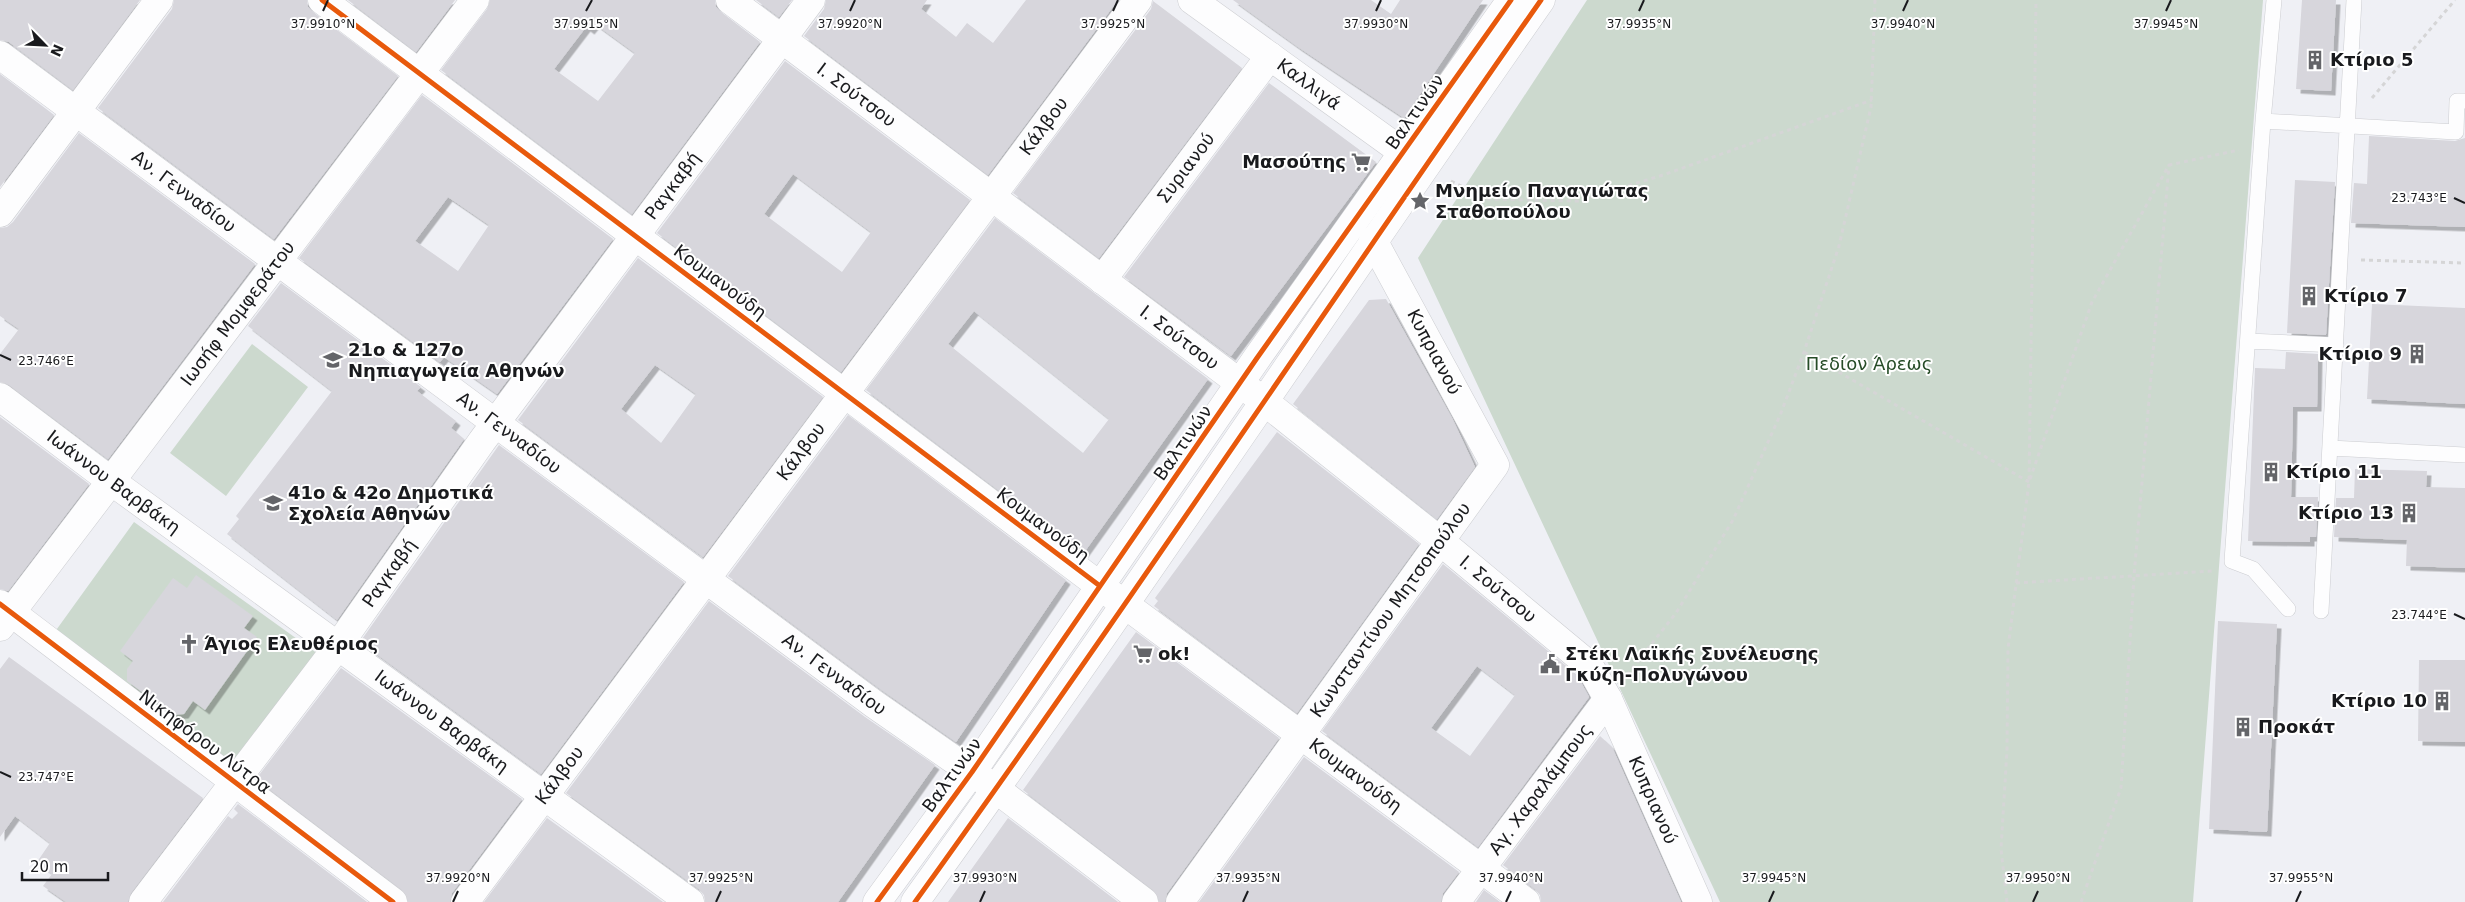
<svg xmlns="http://www.w3.org/2000/svg" width="2465" height="902" viewBox="0 0 2465 902" font-family="'DejaVu Sans',sans-serif">
<style>
.green{fill:#ccd9ce}
.building{fill:#d7d6dc;fill-rule:evenodd;filter:url(#shadow)}
.lines{fill:none;stroke-linecap:round;stroke-linejoin:round}
.lane-casing{stroke:#cccdd1;stroke-width:16}
.street-casing{stroke:#cccdd1;stroke-width:29}
.secondary-casing{stroke:#cccdd1;stroke-width:29}
.path{stroke:#d5d5d6;stroke-width:3;stroke-dasharray:4 4;stroke-linecap:butt}
.lane{stroke:#fdfdfe;stroke-width:15}
.street{stroke:#fdfdfe;stroke-width:28}
.secondary{stroke:#fdfdfe;stroke-width:28}
.cycleway-casing{stroke:#fff;stroke-width:8}
.cycleway{stroke:#e8590c;stroke-width:5}
.ticks{fill:none;stroke:#191a1d;stroke-width:2}
.labels{text-anchor:middle;stroke-width:4;stroke-linejoin:round;paint-order:stroke}
.poi-label{font-size:18px;font-weight:bold;fill:#191a1d;stroke:#fff;text-anchor:start}
.street-label{font-size:18px;fill:#191a1d;stroke:#fff}
.park-label{font-size:18px;fill:#264c27;stroke:#fff}
.ticks-label{font-size:12px;text-anchor:middle;fill:#191a1d;stroke:#fff;stroke-width:4;stroke-linejoin:round;paint-order:stroke}
</style>
<defs>
<filter id="shadow"><feDropShadow dx="4.5" dy="4.5" stdDeviation="0" flood-color="#0004"/></filter>
</defs>
<rect width="100%" height="100%" fill="#eff0f5"/>
<!-- green -->
<path class="green" d="M1587,0h676l-70,902h-473l-302,-644z
M252,344l56,43 -82,109 -56,-43z
M134,522l184,132 -85,118 -184,-132z"/>
<!-- building -->
<path class="building" d="M0,0h140l-67,90 -64,-48 -9,-2z
M174,0h133l1,7 5,5 85,64 -124,163 -176,-131 74,-99z
M348,0h107l-39,52z
M490,0h225l1,7 5,5 39,30 -128,172 -191,-144 46,-61zM595,24l40,29 -37,48 -44,-32 32,-42 4,3z
M756,0h36l-13,17z
M826,0h101l-6,9 35,28 11,-14 26,20 33,-43h92l-130,175 -184,-139 20,-27z
M1233,0h138l20,14 9,-14h83l-79,118 -106,-71z
M2302,0h34l-5,91 -35,-2z
M1153,1l89,67 -143,190 -86,-65 138,-184z
M785,61l185,139 -129,172 -184,-139zM793,174l78,58 -29,40 -78,-58z
M0,74l54,41 -54,72z
M1269,83l107,79 -145,194 -107,-79z
M422,95l191,144 -116,155 -53,-37 -4,5 -141,-104zM448,197l41,28 -31,46 -43,-30z
M79,133l176,131 -147,195 -99,-74 -9,-3v-28l19,-25 -19,-13v-88l7,-1 6,-5z
M2369,136l86,5 10,-3v89l-114,-4 3,-40 13,1z
M2295,180l40,2 -9,153 -39,-2z
M995,218l213,161 -125,175 -217,-164zM974,311l135,108 -26,34 -135,-109z
M638,258l185,139 -120,160 -185,-137zM655,365l41,29 -35,49 -40,-34z
M281,283l140,104 -4,4 39,30 -5,7 13,11 -127,181 -110,-86 12,-15 -3,-3 96,-125 -84,-65z
M1386,299l66,119 23,49 -38,52 -144,-115 76,-104z
M2372,304l93,4v96l-98,-5z
M2286,352l32,2 -1,53h-24l-2,90h27l-2,40h-6v5l-62,-1 7,-173 30,1z
M848,415l218,165 -110,162 -73,-51 -155,-115z
M0,417l89,67 -81,107 -8,-2z
M1277,432l142,112 -122,169 -143,-107 4,-5 -3,-3z
M499,445l185,137 -143,192 -181,-132z
M2355,469l72,2 -1,16 39,1v80l-59,-2 1,-26 -73,-3 2,-39h18z
M1443,564l134,111 12,22 -111,150 -156,-116zM1477,666l38,29 -45,61 -39,-28z
M196,575l57,41 -9,12 13,9 -52,73 -12,-9 -9,13 -11,1 -46,-34v-12l6,-8 -13,-10 53,-73 14,10z
M709,601l156,116 70,48 -97,137h-133l-1,-7 -5,-6 -133,-96z
M2218,621l59,3 -10,208 -58,-3z
M1136,632l143,106 -112,155 -2,9h-6l-6,-12 -130,-100z
M9,657l194,141 -72,95 -3,9h-62l-23,-16 9,-12 -15,-12 13,-19 -35,-27 -15,21v-168z
M2419,660h46v82l-47,-1z
M341,668l181,131 -70,94 -2,9h-42l-6,-12 -146,-111z
M1600,736l12,11 69,155h-140l-1,-7 -5,-6 -32,-24z
M1304,757l155,115 -16,21 -2,9h-242z
M238,804l129,98h-204l65,-86 4,3 6,-6 -4,-4z
M547,818l116,84h-179z
M1008,818l110,84h-170z
M1484,890l16,12h-24z"/>
<g class="lines">
<defs>
<path id="lane" d="M2263,121l11,-121
M2248,341l88,4
M2330,448l135,7
M2288,609l-35,-40 -21,-8 31,-440 193,11 1,-31h8
M2321,611l33,-611"/>
<g id="street">
<path id="s1" d="M322,0l778,586 426,316"/>
<path id="s2" d="M730,0l535,402 175,139 149,124 19,34 90,203"/>
<path id="s3" d="M1192,0l230,166"/>
<path id="s4" d="M0,55l874,649 122,85 148,113"/>
<path d="M0,213l159,-213"/>
<path id="s5" d="M1102,280l168,-224"/>
<path id="s6" d="M111,481l364,-481"/>
<path d="M0,604l393,298"/>
<path id="s7" d="M338,646l144,-205 329,-441"/>
<path id="s8" d="M465,902l673,-902"/>
<path id="s9" d="M1180,902l315,-437 -122,-225"/>
<path id="s10" d="M1456,902l152,-203"/>
</g>
<g id="secondary">
<path id="s11" d="M0,397l111,84 579,421"/>
<path d="M0,627l111,-146"/>
<path d="M143,902l195,-256"/>
<path d="M877,902l95,-130 285,-414 254,-358"/>
<path d="M915,902c214,-297 416,-602 626,-902"/>
</g>
</defs>
<!-- lane casing -->
<use href="#lane" class="lane-casing"/>
<!-- street casing -->
<use href="#street" class="street-casing"/>
<!-- secondary casing -->
<use href="#secondary" class="secondary-casing"/>
<!-- path -->
<path class="path" d="M2372,98l83,-98
M1451,181l36,18 91,2 85,-26 209,-75
M2361,260l104,3
M1804,352l225,130
M2030,479l62,-177 77,-137 70,-15
M2016,583l196,-12
M1627,675l49,-62 57,-93 48,-107 23,-61 35,-106 32,-139 4,-107
M2007,902l-6,-53 6,-99 1,-102 21,-166 7,-482
M2081,902l40,-114 13,-212 35,-411"/>
<!-- lane -->
<use href="#lane" class="lane"/>
<!-- street -->
<use href="#street" class="street"/>
<!-- secondary -->
<use href="#secondary" class="secondary"/>
<defs>
<path id="cycleway" d="M322,0l778,586
M0,604l393,298
M877,902l95,-130 285,-414 254,-358
M915,902c214,-297 416,-602 626,-902"/>
</defs>
<!-- cycleway casing -->
<use href="#cycleway" class="cycleway-casing"/>
<!-- cycleway -->
<use href="#cycleway" class="cycleway"/>
</g>
<!-- ticks -->
<path class="ticks" d="M323,11l5,-11M586,11l6,-11M850,11l5,-11M1113,11l5,-11M1376,11l5,-11M1639,11l5,-11M1903,11l5,-11M2166,11l5,-11M2454,198l11,5M0,355l11,5M2454,614l11,5M0,772l11,5M453,902l5,-11M716,902l5,-11M980,902l5,-11M1243,902l5,-11M1506,902l5,-11M1769,902l5,-11M2033,902l5,-11M2296,902l5,-11"/>
<!-- icons -->
<defs>
<symbol id="building-bare" viewBox="-9 -9 18 18"><path d="M-4-6H4V6H1V3H-1V6H-4ZM-2.5-4.3h1.7v1.8h-1.7ZM.8-4.3h1.7v1.8H.8ZM-2.5-1h1.7V.8h-1.7ZM.8-1h1.7V.8H.8Z" fill="#646569" stroke="#fff" stroke-width="2.5" paint-order="stroke"/></symbol>
<symbol id="supermarket-bare" viewBox="-9 -9 18 18"><path d="M-6-5.5h2.5l.6 2H6L4.5 2H-2.5L-4.4-4H-6ZM-1.5 3.2a1.3 1.3 0 1 0 .1 0ZM3 3.2a1.3 1.3 0 1 0 .1 0Z" fill="#646569" stroke="#fff" stroke-width="2.5" paint-order="stroke"/></symbol>
<symbol id="sight-bare" viewBox="-9 -9 18 18"><path d="M0-6L1.8-2.2L6-1.7L2.9 1.2L3.7 5.4L0 3.3L-3.7 5.4L-2.9 1.2L-6-1.7L-1.8-2.2Z" fill="#646569" stroke="#fff" stroke-width="2.5" paint-order="stroke"/></symbol>
<symbol id="school-bare" viewBox="-9 -9 18 18"><path d="M0-5L7-2L0 1L-7-2ZM-4 1L0 2.5L4 1V4Q0 6-4 4Z" fill="#646569" stroke="#fff" stroke-width="2.5" paint-order="stroke"/></symbol>
<symbol id="church-bare" viewBox="-9 -9 18 18"><path d="M-1.2-6h2.4v3.5h3.3v2.4h-3.3V6h-2.4V-.1h-3.3v-2.4h3.3Z" fill="#646569" stroke="#fff" stroke-width="2.5" paint-order="stroke"/></symbol>
<symbol id="civic-bare" viewBox="-9 -9 18 18"><path d="M-.6-6.5H3V-4.5H.6V-3L4-1V1h2V6H-6V1h2V-1L-.6-3ZM-1.2 2.5V6h2.4V2.5Z" fill="#646569" stroke="#fff" stroke-width="2.5" paint-order="stroke"/></symbol>
</defs>
<g fill-rule="evenodd">
<use href="#building-bare" x="2301" y="46" width="28" height="28"/>
<use href="#supermarket-bare" x="1347" y="148" width="28" height="28"/>
<use href="#sight-bare" x="1406" y="187" width="28" height="28"/>
<use href="#building-bare" x="2295" y="282" width="28" height="28"/>
<use href="#building-bare" x="2403" y="340" width="28" height="28"/>
<use href="#school-bare" x="319" y="346" width="28" height="28"/>
<use href="#building-bare" x="2257" y="458" width="28" height="28"/>
<use href="#school-bare" x="259" y="489" width="28" height="28"/>
<use href="#building-bare" x="2395" y="499" width="28" height="28"/>
<use href="#church-bare" x="175" y="630" width="28" height="28"/>
<use href="#supermarket-bare" x="1129" y="640" width="28" height="28"/>
<use href="#civic-bare" x="1536" y="650" width="28" height="28"/>
<use href="#building-bare" x="2428" y="687" width="28" height="28"/>
<use href="#building-bare" x="2229" y="713" width="28" height="28"/>
</g>
<g class="labels">
<!-- poi labels -->
<g class="poi-label">
<text x="2330" y="66">Κτίριο 5</text>
<text x="1346" y="168" text-anchor="end">Μασούτης</text>
<text x="1435" y="197">Μνημείο Παναγιώτας<tspan x="1435" dy="21">Σταθοπούλου</tspan></text>
<text x="2324" y="302">Κτίριο 7</text>
<text x="348" y="356">21ο &amp; 127ο<tspan x="348" dy="21">Νηπιαγωγεία Αθηνών</tspan></text>
<text x="2402" y="360" text-anchor="end">Κτίριο 9</text>
<text x="2286" y="478">Κτίριο 11</text>
<text x="288" y="499">41ο &amp; 42ο Δημοτικά<tspan x="288" dy="21">Σχολεία Αθηνών</tspan></text>
<text x="2394" y="519" text-anchor="end">Κτίριο 13</text>
<text x="204" y="650">Άγιος Ελευθέριος</text>
<text x="1158" y="660">ok!</text>
<text x="1565" y="660">Στέκι Λαϊκής Συνέλευσης<tspan x="1565" dy="21">Γκύζη-Πολυγώνου</tspan></text>
<text x="2427" y="707" text-anchor="end">Κτίριο 10</text>
<text x="2258" y="733">Προκάτ</text>
</g>
<!-- street labels -->
<g class="street-label">
<text dy="6" stroke="none"><textPath href="#s3" startOffset="144">Καλλιγά</textPath></text>
<text dy="6" stroke="none"><textPath href="#s2" startOffset="158">Ι. Σούτσου</textPath></text>
<text transform="translate(1415 112) rotate(-55)" y="6">Βαλτινών</text>
<text dy="6" stroke="none"><textPath href="#s8" startOffset="968">Κάλβου</textPath></text>
<text dy="6" stroke="none"><textPath href="#s5" startOffset="140">Συριανού</textPath></text>
<text dy="6" stroke="none"><textPath href="#s7" startOffset="569">Ραγκαβή</textPath></text>
<text dy="6" stroke="none"><textPath href="#s4" startOffset="229">Αν. Γενναδίου</textPath></text>
<text transform="translate(720 282) rotate(37)" y="6">Κουμανούδη</text>
<text dy="6" stroke="none"><textPath href="#s6" startOffset="210">Ιωσήφ Μομφεράτου</textPath></text>
<text dy="6" stroke="none"><textPath href="#s2" startOffset="562">Ι. Σούτσου</textPath></text>
<text transform="translate(1434 352) rotate(62)" y="6">Κυπριανού</text>
<text dy="6" stroke="none"><textPath href="#s4" startOffset="634">Αν. Γενναδίου</textPath></text>
<text transform="translate(1183 443) rotate(-55)" y="6">Βαλτινών</text>
<text dy="6" stroke="none"><textPath href="#s8" startOffset="562">Κάλβου</textPath></text>
<text dy="6" stroke="none"><textPath href="#s11" startOffset="142">Ιωάννου Βαρβάκη</textPath></text>
<text transform="translate(1043 525) rotate(37)" y="6">Κουμανούδη</text>
<text dy="6" stroke="none"><textPath href="#s7" startOffset="89">Ραγκαβή</textPath></text>
<text dy="6" stroke="none"><textPath href="#s2" startOffset="968">Ι. Σούτσου</textPath></text>
<text dy="6" stroke="none"><textPath href="#s9" startOffset="360">Κωνσταντίνου Μητσοπούλου</textPath></text>
<text dy="6" stroke="none"><textPath href="#s4" startOffset="1039">Αν. Γενναδίου</textPath></text>
<text dy="6" stroke="none"><textPath href="#s11" startOffset="548">Ιωάννου Βαρβάκη</textPath></text>
<text transform="translate(205 742) rotate(37)" y="6">Νικηφόρου Λύτρα</text>
<text transform="translate(952 775) rotate(-54)" y="6">Βαλτινών</text>
<text dy="6" stroke="none"><textPath href="#s1" startOffset="1292">Κουμανούδη</textPath></text>
<text dy="6" stroke="none"><textPath href="#s8" startOffset="158">Κάλβου</textPath></text>
<text dy="6" stroke="none"><textPath href="#s10" startOffset="141">Αγ. Χαραλάμπους</textPath></text>
<text dy="6" stroke="none"><textPath href="#s2" startOffset="1236">Κυπριανού</textPath></text>
</g>
<!-- park labels -->
<g class="park-label">
<text x="1869" y="370">Πεδίον Άρεως</text>
</g>
</g>
<g class="ticks-label">
<text x="323" y="28">37.9910°N</text>
<text x="586" y="28">37.9915°N</text>
<text x="850" y="28">37.9920°N</text>
<text x="1113" y="28">37.9925°N</text>
<text x="1376" y="28">37.9930°N</text>
<text x="1903" y="28">37.9940°N</text>
<text x="2166" y="28">37.9945°N</text>
<text x="1639" y="28">37.9935°N</text>
<text x="2419" y="202">23.743°E</text>
<text x="46" y="365">23.746°E</text>
<text x="2419" y="619">23.744°E</text>
<text x="46" y="781">23.747°E</text>
<text x="458" y="882">37.9920°N</text>
<text x="721" y="882">37.9925°N</text>
<text x="985" y="882">37.9930°N</text>
<text x="1248" y="882">37.9935°N</text>
<text x="1511" y="882">37.9940°N</text>
<text x="1774" y="882">37.9945°N</text>
<text x="2038" y="882">37.9950°N</text>
<text x="2301" y="882">37.9955°N</text>
</g>
<!-- north arrow -->
<g transform="translate(45 45) rotate(114)" stroke="#ffffff" stroke-width="4" paint-order="stroke">
<path d="M0-4L9 19L0 12L-9 19Z" fill="#191a1d"/>
<text y="-8" font-size="14" font-weight="bold" text-anchor="middle" fill="#191a1d">N</text>
</g>
<!-- scale -->
<path d="M22 872v8h86v-8" fill="none" stroke="#191a1d" stroke-width="2.5"/>
<text x="30" y="872" font-size="15" fill="#191a1d" stroke="#ffffff" stroke-width="4" paint-order="stroke">20 m</text>
</svg>
